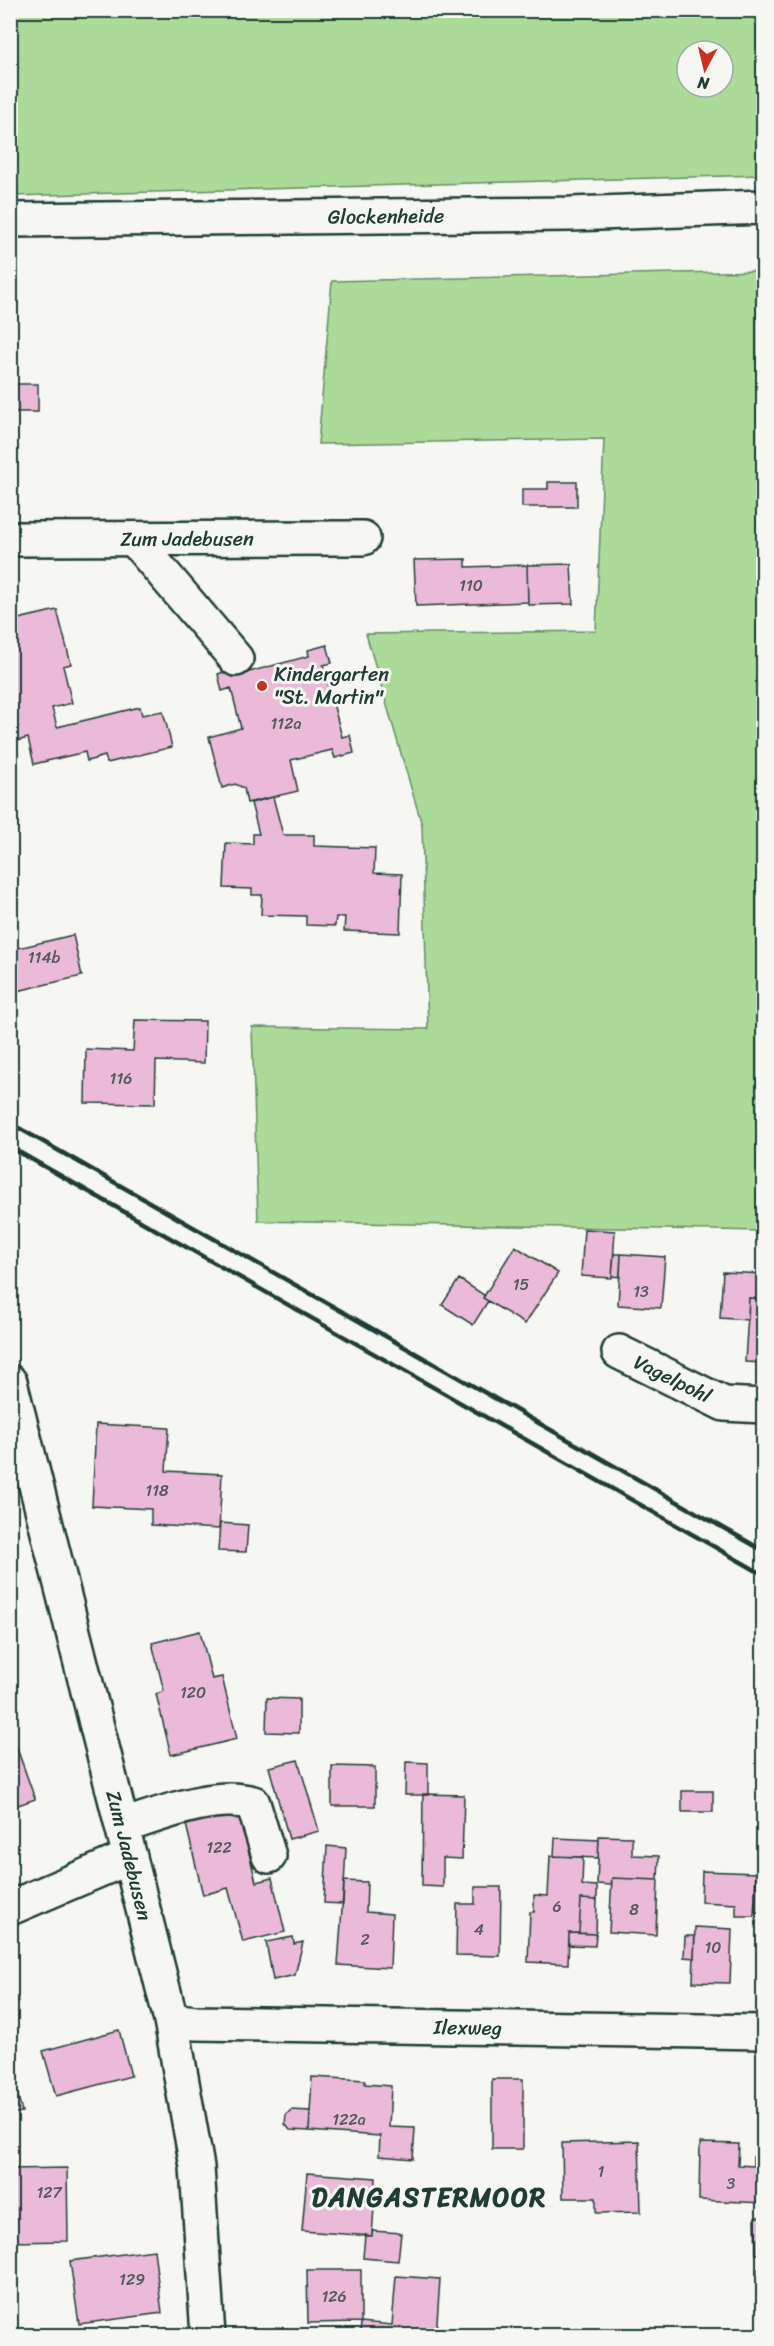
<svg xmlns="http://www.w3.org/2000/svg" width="774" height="2346" viewBox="0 0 774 2346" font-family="Sriracha,sans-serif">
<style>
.green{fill:#acda99;stroke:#668c66;stroke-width:1.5;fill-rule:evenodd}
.building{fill:#ecbad9;stroke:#1f3d34;stroke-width:1.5}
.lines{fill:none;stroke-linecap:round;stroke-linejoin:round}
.minor-casing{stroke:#1f3d34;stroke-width:38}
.minor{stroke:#f6f6f2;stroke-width:33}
.rail{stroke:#1f3d34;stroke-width:4.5}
.poi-dot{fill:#c8321e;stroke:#f6f6f2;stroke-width:2}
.labels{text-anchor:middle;stroke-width:6;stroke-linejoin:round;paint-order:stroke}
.number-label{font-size:16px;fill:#525c5d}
.street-label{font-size:20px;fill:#1f3d34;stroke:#f6f6f2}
.poi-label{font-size:20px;fill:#1f3d34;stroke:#f6f6f2;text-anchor:start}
.district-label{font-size:26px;font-weight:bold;letter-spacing:1.5px;fill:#1f3d34;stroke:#f6f6f2}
</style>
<rect width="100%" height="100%" fill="#f6f6f2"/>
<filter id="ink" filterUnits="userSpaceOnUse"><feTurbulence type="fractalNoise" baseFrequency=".0167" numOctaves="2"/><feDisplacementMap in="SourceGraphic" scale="12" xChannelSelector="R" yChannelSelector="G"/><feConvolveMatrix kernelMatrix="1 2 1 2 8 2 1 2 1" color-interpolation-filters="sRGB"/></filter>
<g filter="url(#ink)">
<!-- green -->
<path class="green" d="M10,11h753v164l-752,21zM687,51h36v36h-36z
M763,271v960l-505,-10 -6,-194 176,2 -6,-204 -56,-191 230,-3 8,-192 -286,5 14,-163z"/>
<!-- building -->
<path class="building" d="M10,384h28v28h-28z
M548,482h29v25h-55v-18h26z
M466,559v8l61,-2 1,37 -112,4 -2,-46z
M571,564l2,40 -45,1 -1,-40z
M10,608l4,12 43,-10 14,54 -8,2 9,37 -20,5 5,19 83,-20 2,8 21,-4 9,36 -65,16 -2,-7 -18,5 -2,-9 -51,12 -6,-26 -18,5z
M327,645l5,18 -9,2 19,72 8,-2 4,18 -19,5 -3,-8 -41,10 7,31 -51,12 -3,-15 -9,-4 -13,4 -13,-51 32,-9 -10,-40 -9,3 -4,-17 18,-6 2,7 71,-19 -1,-6z
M273,797l10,38h31v11l61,2 -1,25 28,1 -2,59 -56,-2 1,-14h-9l-1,9 -29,-1v-9l-45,-1 1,-20h-10v-6l-28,-1 2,-45 27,1v-10h6l-8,-31z
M73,935l9,41 -65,15 -7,-26v-15z
M135,1020l70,1 -1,42 -48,-2 -1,43 -70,-1 1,-54 47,2z
M584,1229l31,2 -3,47 -31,-2z
M515,1246l43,27 -33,51 -42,-26z
M614,1254h7l-1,23 -8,-1z
M621,1254l44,3 -4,51 -43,-3z
M723,1272l41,2v25l-15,-1 -1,22 -28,-2z
M459,1279l25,16 -1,3 5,3 -15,24 -31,-20z
M749,1298l15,1v64l-19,-1z
M96,1424l73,4 -3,43 56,3 -3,55 -68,-4v-16l-59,-3z
M220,1523l28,2 -2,27 -28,-1z
M200,1631l12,48 10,-2 15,62 -66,16 -15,-61 8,-3 -12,-48z
M267,1698l32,1v34l-33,-1z
M12,1734l23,65 -25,9v-73z
M298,1760l21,71 -30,8 -20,-72z
M406,1762l22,1v32h-23z
M332,1766l43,1v39h-43z
M682,1791h31v21h-31z
M423,1794l41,1 -2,64 -19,-1v29l-21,-1z
M237,1803l19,79 16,-4 13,54 -42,10 -15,-54 -25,7 -19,-79z
M599,1836l33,1v18l27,1 -1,24 -46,-2 -1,7 -14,-1z
M555,1838l44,2 -1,18 -44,-2z
M327,1846l19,2 -3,56 -19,-1z
M550,1856l33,1 -1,28 15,1v14l-16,-1 -2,34h-10l-1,31 -40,-2 2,-50h4v-17l14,1z
M757,1862h7v50h-9z
M702,1871l54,2 -2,43h-18v-12l-35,-2z
M612,1878l46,2 -2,55 -47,-3z
M344,1881l23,1 -1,30 26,2 -2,54 -52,-3z
M475,1887h26l-1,69 -44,-1 1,-51h18z
M581,1899l16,1 -1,34 -17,-1z
M695,1927l37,2 -2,54 -37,-1z
M569,1933l27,1 -1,12 -26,-1z
M685,1936h10l-1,22 -10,-1z
M293,1937l1,7 9,-2 -8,33 -22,5 -7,-38z
M119,2030l12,46 -75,20 -13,-45z
M10,2075h3l9,37 -12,2z
M312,2077l53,3v4l26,2 -2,41 26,1 -2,31 -34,-3 1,-20 -71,-5z
M492,2079h31v70h-31z
M291,2110l19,1 -1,20 -19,-1 -5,-6 1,-9z
M639,2141l2,71 -45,1v-15h-33l-1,-55z
M700,2143l39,1 -1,21 15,1v-9h11v46l-65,-3z
M67,2168l1,73 -58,1v-73z
M307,2173l69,5 -4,58 -70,-5z
M755,2217h9v37h-8z
M372,2231l29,2 -3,28 -35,-3 2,-23 7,1z
M154,2250l8,63 -83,11 -9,-63z
M758,2269h6v20l-6,-1z
M307,2270h54v52l-53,1z
M396,2276l44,3 -4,57h-76l1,-14 31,3z"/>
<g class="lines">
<defs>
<g id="minor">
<path id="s1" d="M10,220l561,-6 193,-7"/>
<path id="s2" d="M10,539l353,-1"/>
<path d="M134,539l102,120"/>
<path id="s3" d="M619,1352l105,52 40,2"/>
<path id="s4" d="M10,1382l161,638 26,147 11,169"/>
<path d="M123,1826c39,-12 90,-34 130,-23l16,53"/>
<path d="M10,1908l120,-51"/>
<path id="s5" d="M171,2020l25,3 568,9"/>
</g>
</defs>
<!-- minor casing -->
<use href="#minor" class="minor-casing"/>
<!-- minor -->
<use href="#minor" class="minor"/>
<!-- rail -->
<path class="rail" d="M10,1123l754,428
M10,1147l754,428"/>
</g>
</g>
<!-- markers -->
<circle class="poi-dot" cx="262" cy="686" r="6"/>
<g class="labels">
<!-- number labels -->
<g class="number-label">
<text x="471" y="591">110</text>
<text x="286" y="729">112a</text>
<text x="44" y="963">114b</text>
<text x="121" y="1084">116</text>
<text x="521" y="1290">15</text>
<text x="641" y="1297">13</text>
<text x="157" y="1496">118</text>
<text x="193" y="1698">120</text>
<text x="219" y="1853">122</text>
<text x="557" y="1912">6</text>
<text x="634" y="1915">8</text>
<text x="479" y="1935">4</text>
<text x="365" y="1945">2</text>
<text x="713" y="1953">10</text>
<text x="349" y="2125">122a</text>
<text x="601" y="2177">1</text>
<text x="731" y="2189">3</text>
<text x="49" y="2198">127</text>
<text x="132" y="2285">129</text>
<text x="334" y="2302">126</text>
</g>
<!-- street labels -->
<g class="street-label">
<text dy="7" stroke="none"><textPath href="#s1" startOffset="376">Glockenheide</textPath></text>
<text dy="7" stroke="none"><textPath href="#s2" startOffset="177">Zum Jadebusen</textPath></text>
<text dy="7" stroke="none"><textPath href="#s3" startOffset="60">Vagelpohl</textPath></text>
<text dy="7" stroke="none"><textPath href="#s4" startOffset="488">Zum Jadebusen</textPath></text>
<text dy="7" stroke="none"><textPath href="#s5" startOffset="297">Ilexweg</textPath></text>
</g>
<!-- poi labels -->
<g class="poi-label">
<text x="274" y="681">Kindergarten<tspan x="274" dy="23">"St. Martin"</tspan></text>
</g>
<!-- district labels -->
<g class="district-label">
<text x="429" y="2206">DANGASTERMOOR</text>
</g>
</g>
<!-- margin -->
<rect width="774" height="2346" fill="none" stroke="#f6f6f2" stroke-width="36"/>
<rect x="18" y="18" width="738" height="2310" fill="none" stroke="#1f3d34" stroke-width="2" filter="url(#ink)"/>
<!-- north arrow -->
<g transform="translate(705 69) rotate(187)"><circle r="28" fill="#f6f6f2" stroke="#a0aca6" stroke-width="1.5"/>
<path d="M0-4.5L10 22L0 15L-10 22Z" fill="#c8321e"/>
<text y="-9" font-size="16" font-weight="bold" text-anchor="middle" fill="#1f3d34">N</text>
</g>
</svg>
